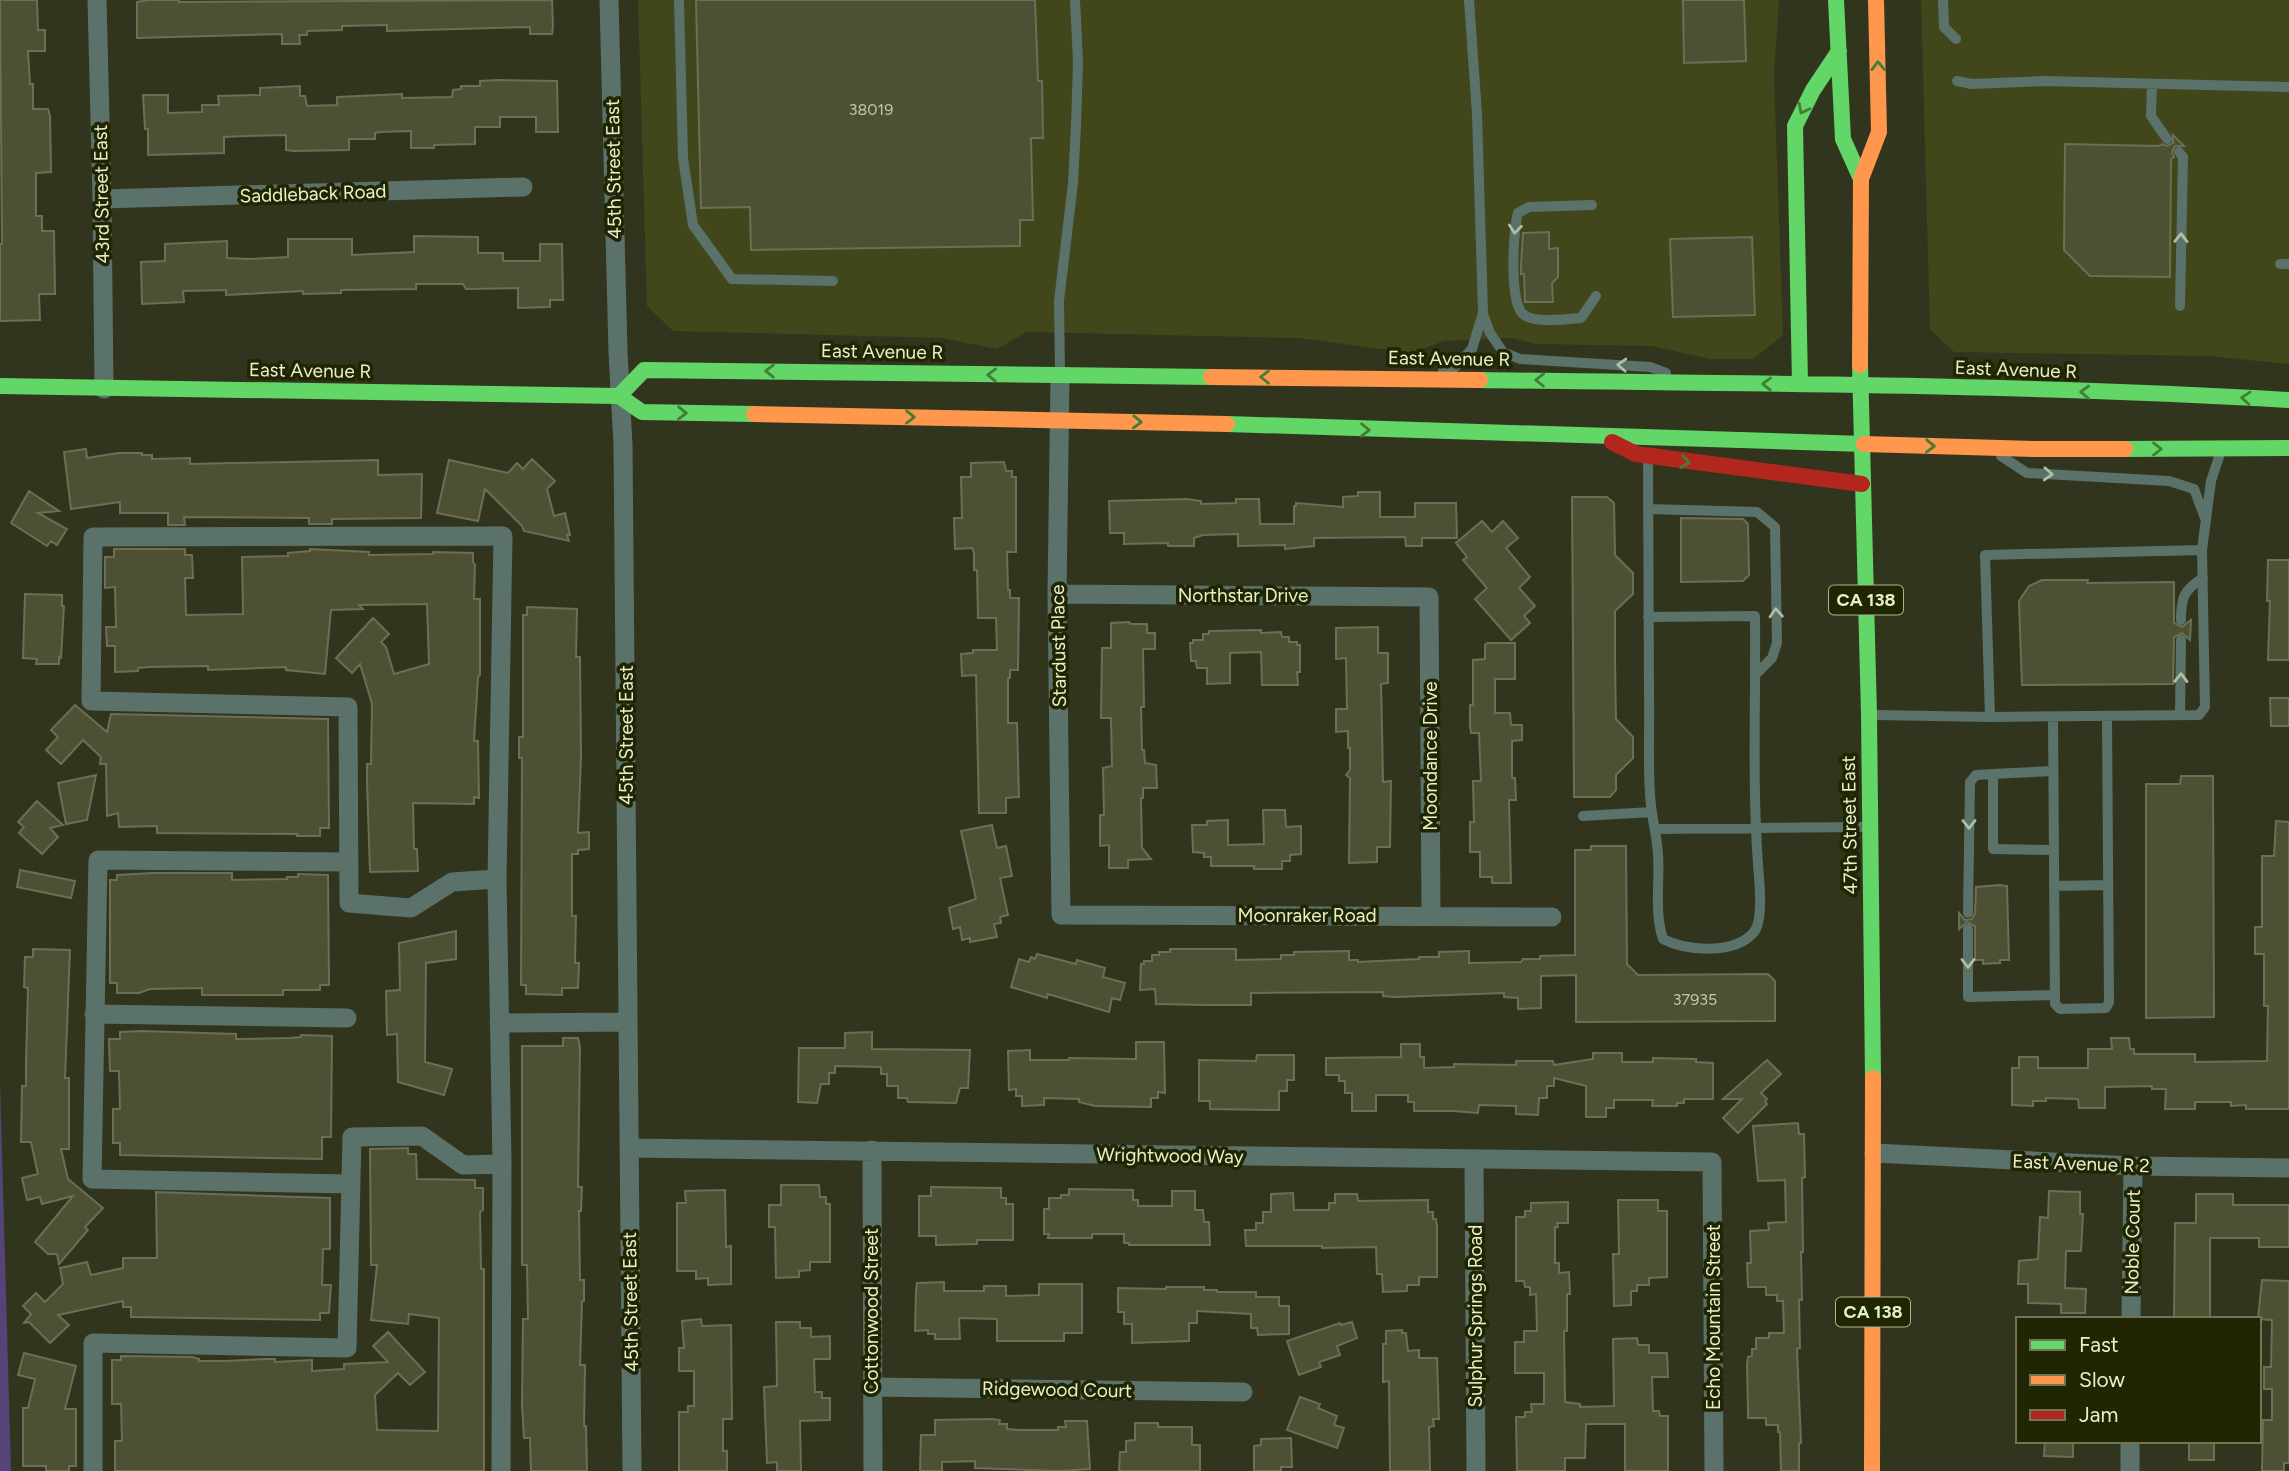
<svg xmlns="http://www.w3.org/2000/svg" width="2289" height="1471" viewBox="0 0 2289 1471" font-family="Figtree,sans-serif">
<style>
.built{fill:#41461b}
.green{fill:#547}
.building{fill:#4d5033;stroke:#6b6f56;stroke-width:2}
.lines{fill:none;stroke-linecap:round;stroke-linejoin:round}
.lane{stroke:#5b726a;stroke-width:10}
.street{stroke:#5b726a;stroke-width:19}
.fast{stroke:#63d668;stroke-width:16}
.slow{stroke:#ff974d;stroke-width:16}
.jam{stroke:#b3261e;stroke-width:16}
.oneway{stroke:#427e36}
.oneway2{stroke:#b0bea3}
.labels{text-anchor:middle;stroke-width:7;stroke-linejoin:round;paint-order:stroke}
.number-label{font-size:16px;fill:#c1c8a4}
.shield{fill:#202503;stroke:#acb38e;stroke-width:2}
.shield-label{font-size:18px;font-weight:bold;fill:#e8f0c9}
.street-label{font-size:19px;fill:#e8f0c9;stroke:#202503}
</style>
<rect width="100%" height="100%" fill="#32351e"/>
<!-- built -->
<path class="built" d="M638,0h1141l-5,75 9,260 -30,24h-43l-58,-13 -116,-2 -25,-6 -67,3 -32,12 -114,-15 -271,-6 -30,17 -55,-11 -269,-7 -26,-25z
M1921,0h368v364l-80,-8 -255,-4 -24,-23z"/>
<!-- green -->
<path class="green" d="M0,1082l11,389h-11z"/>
<!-- building -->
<path class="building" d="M0,0h37l1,30h7v21h-17l2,33h3v25h15l2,7 1,56 -15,1v43h6v15h12l1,63h-16l1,26 -40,1v-77h2z
M148,0h31v2l373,-2 1,26 -1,8h-22v-7l-143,4v-6l-45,1v4l-35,1v4h-8l1,9h-18v-10l-145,4v-36z
M696,0h339l3,81h4l1,57h-12l2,82h-13v26l-269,4 -1,-43 -49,1z
M1683,0h61l2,61 -62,2z
M497,80l60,1 1,51h-22v-15h-36v10h-25v17l-41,1v3h-23v-17l-31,1 -5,1v6h-26v11l-56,1 -7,-1v-15l-41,1 -21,1v16l-76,2v-26h-3l-2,-34h25v18l34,-1v-7h17l-1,-9 42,-1v-7l40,-2v10h5l2,10 30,-1v-8l65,-3v4l50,-1 1,-7 8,-1v-3h19v-5z
M2173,135l11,11h-9l-3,6 2,5 -3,2 -1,118 -80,-1 -26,-26 1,-106 94,2 3,-2 5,2 6,-3z
M1549,232v17l9,-1v29l-6,6 1,19h-28l-1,-28h-3v-8l2,-33z
M414,236l64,1v16h25v8h37v-17h22l1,56h-13v7l-32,1v-20l-52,1 -3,-5h-47v5l-75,1v3l-38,1v-3l-77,4v-5l-43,1 1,11 -42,2 -1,-42 24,-1v-17l62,-3v17l23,1 38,-2v-18h64v16l62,-3z
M1752,237l3,78 -82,2 -3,-78z
M86,449l1,9 31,-5h24v2h10v4l38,-1v6l188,-4v15l44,-1 -1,44 -89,1v5h-23v-6l-125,-1 1,8h-17v-12h-48v-11l-49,7 -7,-57z
M532,459l23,22 -8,8 7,27 11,-3 5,22h-3l2,6 -45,-10 -2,-5 -37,-37 -7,32 -41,-8 12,-53 59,13 9,-10 6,6z
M1004,462l2,9h6v6h4v75h-9l1,38h2v8h9l-1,72h-8v8h-2v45h9l2,74 -13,1v15h-27l-3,-138 -14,1 -1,-22 12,-1v-3h24l-1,-32h-18l-1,-48h-3v-17l-2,-5 -17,1 -1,-31h8l-1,-41h10v-14z
M29,491l30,20 -21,2 29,16 -10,16 -6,-4 -4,5 -36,-23z
M1358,492h22v25h35v-14h41l1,35h-35v8h-16l-1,-9 -91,1v8l-29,3v-4l-47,1v-12l-35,1 -9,3v8h-26v-3l-44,1v-11h-14l-1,-32 78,-2 14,2v3l35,-1v-4h23l1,25h34v-18h2v-3l47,4v-10l15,-1z
M1572,497h35l7,6 1,52 18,18v21l-18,17v51l1,57 17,18v21l-17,17v15l-6,7h-36z
M1681,518l62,1 5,5 1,51 -6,6 -62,1z
M1482,521l10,11 11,-11 15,17 -12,10 24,29 -11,11 16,18 -11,10 6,7 -19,17 -36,-41 12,-11 -24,-28 4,-3 -11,-14z
M114,549h71v6h7l1,23h-8l1,37 57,-1 -1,-57 46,-1v-3l22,-2v-2l59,3v3l64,-1v-2l40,1v9l2,3 -1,34h6v76l-2,2 -4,64h4l1,57 -5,-1v7l-61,-1 1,46h3l1,22 -48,1 -3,-90v-18h4l1,-60 -12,-40 -8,9 -16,-15 37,-40 16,16 -8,8 5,5 8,27 35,-10 -2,-60 -68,1 4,4 -32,1 -6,64 -39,-4v-3l-78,3v-4l-59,1 -11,1v3l-23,1v-26h-8l-1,-19h10l-1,-40 -10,1v-31h9z
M2268,560h21v100h-21l2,-59h-3z
M2042,580h46l-1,3 87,-1v41l8,4 9,-7 -1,20 -8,-7 -8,4 -1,47 -151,1 -3,-84 10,-15z
M25,594l37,1v11h2l-3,52 -2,-1v7h-23l1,-5 -14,-1z
M527,607l50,2 -1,48h4l1,100 -3,76 11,-1v17l-11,1v4h-6v62h4l-1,47h4l-1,25h-16v7l-36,-1v-9h-5l1,-227h-3v-21h4v-122h4z
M1129,622l1,2h17v9h8v16h-12l1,58h-3l1,43h2l1,13 11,2 1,23h-14v10h-2l1,50 9,11 -23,1v8h-19v-23l-9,1v-31h4l-1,-47 9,-2 -1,-48h-10l1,-70h9v-25z
M1378,627v26h10v30l-7,1 1,44 1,54 8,-1 -1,66h-13v15l-28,1 1,-85 -4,-3 4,-5v-22h-2v-17l-12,1v-23h11l-1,-51 -10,1v-31z
M1261,630v3l20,-1 1,5h7v5h8v3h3v27h-3l1,13h-36l-1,-33 -31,1v30l-23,1v-16h-10l-1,-7h-5l-1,-18h3v-3h10v-6h6v-3z
M1487,643h28v36h-20v34h15l1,12h11v15l-10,1v37h3l1,22h-7l2,83h-19v-6h-12v-25h-10v-30h4l-1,-41h8l-2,-48h-8l-1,-7v-21h3v-45l12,-1v-14z
M2270,698h19v28h-18z
M75,705l32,27 4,-18 217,5 1,109h-9v8h-23v-2l-140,-1v-7l-38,1 -1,-14 -11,3 -1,-52h-6l1,-7 -18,-17 -22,24 -15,-14 12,-13 -7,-7z
M96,775l-9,45 -21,4 -8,-41z
M2181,776h32l1,241 -68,1v-234h34z
M37,801l26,24 -13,3 8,9 -16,17 -23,-21 5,-6 -6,-5z
M1263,810h22l1,17 15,-1v28l-11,1v6h-8v8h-28v-3h-43v-9h-7v-4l-11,-1 -1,-27h15v-4l21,-1v25l36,-1z
M2276,821l13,1v287h-43v-4l-15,1v-4h-36v7h-30l1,-20h-14v-3l-47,1v21h-26l-1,-9 -32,-1v3h-13v5l-21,-1v-37h7v-11h19v11h50v-19h24l-1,-11h18l1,11h4v5h61v8l72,-1 1,-55h-4v-52h-9v-27h7v-71h12z
M992,825l5,23 9,-2 6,30 -12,2 8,37 -8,2 1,6 -7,1 3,13 -27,5v-4l-8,2 -2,-13 -7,2 -4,-21 27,-9 -15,-68z
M1591,846h35l1,118 11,11 130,-1 7,7v40l-199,1v-47l-35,1v32l-23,1v-11l-14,-1v-4l-109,4 -12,-1v-4l-132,1v12h-46l-49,-1 -1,-15 -15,1 1,-26h3v-3h8v-6h7v-3h11v-3h66v11l45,-1v-4h13v-3l55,-1v9h9v2l61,-3v-2h20v-5l30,-1v12l52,-1 2,-3h17v-3l35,-1v-105h16z
M20,870l55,11 -4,17 -54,-11z
M154,873h78v7l55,-1v-2h11v-3l30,1 1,110h-9v5h-37v5h-81v-7l-52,1 -11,4h-22v-10h-7v-103h7v-5z
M2000,885l7,1 2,74h-9v3l-17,1v-4h-8v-34l-8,-4 -8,7v-16l6,7 7,-1 3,-6 1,-26z
M456,931v28l-30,4 -1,99 27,7 -8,26 -46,-13 -1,-48 -10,1 -1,-44 14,-1 -1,-47z
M33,949l37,1 -5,128h4v71h-8l7,30 35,29 -18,19 3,3 -29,34 -2,-10h-9l-13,-12 38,-46 -31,8 -2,-7 -13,3 -5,-22 16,-4 -7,-32h-10l1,-56h4v-24l2,-74 -4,-1 1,-30h8z
M1037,954l39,10 1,-4 28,8 -2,9 22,6 -5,17 -8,-2 -3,14 -61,-18 -1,4 -36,-11 8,-28 10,3 2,-5 4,2z
M142,1031l94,3v5l54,-1 11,-1v-2l31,1 -1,101h-9v22l-202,-4v-12h-7v-34h7l-1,-38h-9l-1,-32h11v-7z
M872,1032v17l98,1 -2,38h-8l-4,15 -48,-1 -1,-4h-9v-12h-11v-12h-6v-7l-46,-1v7h-6v11h-8l-4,19 -19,-1 1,-54h46v-15z
M563,1038h15l2,9 -2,140h4l-1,24h-2l1,69h4v21h-2l-2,64h5l-1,61h2l1,45h-56l-1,-33h-6l-2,-33 1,-86h5l-1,-54h-5v-219h41z
M1136,1042h28l1,51 -7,-1v6h-7v9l-56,-1 -16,-4v-3l-35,-1v7l-22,1v-10h-6v-7l-7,1 -1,-39 22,-1v10h39v-2l67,1z
M1401,1044h19v13h4v11l30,-1v-3l62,1v-4h37l1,4 39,-6v-6h29v9h31v-4l43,1v3l17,1v36h-29v4h-7v3h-25l1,-6h-39v8h-8v9h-20v-31l-32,-8v8h-7v12h-8l-1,17 -22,-1v-8l-37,-1 -1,8 -25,-2h-39v-9h-6v-7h-32v16h-24v-18h-7v-12h-6v-6h-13v-17l75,-1z
M1257,1055h37v25h-7v11h-8v19l-69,-1v-8h-11v-41l57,1z
M1767,1060l14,14 -20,19 6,6 -2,2 2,3 -29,29 -15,-15 19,-19h-19z
M1798,1123l1,11h5l1,43 -3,1 1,74h-2l1,48h-3l1,48 -3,1 4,94h-2v28h-18l-1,-39h-2v-7h-12v-7h-18v-8l-1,-46 1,-7 4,-1v-7h4v-11h13v-5h15l-1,-32h-6v-6h-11v-8h-18l-1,-24h4l-1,-32 19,-1 -1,-7 18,-1 -1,-42 -27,1 -5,-55z
M408,1148v6h8l1,25 58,1v8h8v22l-3,2 1,57h3v202h-369v-30h7l-1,-37h-9v-44h9v-4l71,1 7,2v2h27l40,-2h9v3l37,-2v11l32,-2v-5l44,-2 -15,-16 15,-14 37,40 -15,13 -12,-12 -23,22 2,35 61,1 1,-113 -30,-4 -1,10 -37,-4 6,-55h-6l-1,-116z
M781,1185h38l1,12h6v7h4v58h-20v8l-11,1v6l-23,1 -1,-51h-6v-22h12z
M931,1187l70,1v10h5v6h7v36h-36v4l-41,1v-9h-17v-40h12z
M1069,1189l64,1v10h5v6h34v-15h23v19h8l1,12h5l1,23h-81v-2h-5v-9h-32v4h-44l1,-4h-5v-25h5v-11h12v-3h8z
M725,1190l1,57 5,-1v38l-23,1v-7l-12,1v-8h-19v-68h9l-1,-12z
M2049,1191l31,1v22h3l-2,37h-15l-1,37 21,1 -1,24h-24v-9l-33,-1v-19h-10l1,-23 19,-2 2,-42 8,1z
M156,1192l174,6v51h-7l-1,36h9l-2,28h-9v7l-187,-3h-2v-10h-8v-6l-65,14 11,10 -19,18 -21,-21 -5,1 7,-9 -8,-8 13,-13 9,9 18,-18 -3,-16 27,-6 4,13 32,-7v-10h34z
M1293,1193l1,17h35v-7h6v-9h22l1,7 70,-1v12h5v7h3l1,8v50h-18v8h-12v6l-24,1 -1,-18h-5l-1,-27 -54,1v-2h-76l-1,-16h11v-7h7v-11h8v-18z
M2196,1194h37v11h56v42h-30v-9h-49v81h-36l1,-96h21z
M1618,1200h40v11h9v66l-18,1v7h-12v6h-6v14l-17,1 -1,-52h6z
M1568,1202v21h-11l1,4h-3v36h4v10l10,-1 1,22h-3v37h-3l1,71 15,2v3l34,-1 -1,-67 24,-1 1,7h11v8h18l1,24h-16l1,34h6l1,5h8v55h-43v-47h-39l-1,34h-20v13h-48l-1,-54h9v-5h7l-1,-8h13v-31h-29v-31h9v-11h13l-1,-37 -6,1v-8h-5l-1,-6h-8v-64h9v-6h6v-8z
M2262,1280l27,1v182h-5v8h-22l1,-51h9v-31h-8v-22h7l1,-47 -14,-1z
M944,1282v9h40v-5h22v10l33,-1v-11h43v49h-18v8h-67v-22l-38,-1 1,21h-25v-5h-7v-4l-13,1 1,-40 1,-8z
M1166,1287h38v3h13v2h39v5h23v9h10v28l-31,1 -1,-7h-6v-14l-54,-3v12h-8v18l-57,2v-19h-8v-12h-6v-24l48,1z
M701,1319l1,7 29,-1 1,94h-9v32h4v20h-48v-59h9v-6h6v-35h-15v-23h5l-2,-27z
M776,1322h24v6h11v9l19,-1v23h-16l1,33h7v6h8v22l-30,1 1,50h-24v-9l-10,1 -3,-76 13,-1z
M1352,1322l5,16 -20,8 3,9 -21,7 2,5 -22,8 -12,-34 53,-18 1,2z
M1402,1330v3h4l2,18 11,-1v8h18l2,61h-6l1,7 -5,1 1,44h-40l-1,-90 -6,1v-38h3v-13z
M24,1353l52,13 -11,43h11v57h-7v5h-23v-5h-23v-58h5l7,-29 -17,-4z
M1300,1397l20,7 -2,4 19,8 -3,9 10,3 -7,20 -50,-18z
M991,1419l9,1 -1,4h8v5l11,1h40v-3h8l-1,-6h22l3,48 -32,2 -83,-3v-7l-33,1v9h-22l1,-36h14v-15z
M1135,1423h23v4h34v18h8v26h-81l1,-19h6v-11l9,-1z
M1291,1438l1,29h-11v4h-27v-25l7,-1v-6z
M2045,1441h28v16l-29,-1z
M2189,1441h25v19h-25z"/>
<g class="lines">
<!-- lane -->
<path class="lane" d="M679,0l4,158 10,67 39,54 101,2
M1943,0l1,27 12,12
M1957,81l15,3 71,-3 246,6
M2152,84l-1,32 16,23
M2179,152l4,5 -3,149
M1592,205l-63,2 -11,6c-5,17 -9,90 5,101 10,10 45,5 58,4l15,-22
M2280,264h9
M1483,314l7,19 13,19 17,7 130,8 16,6
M1443,371l12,-4 17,-18 11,-36 -6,-199 -8,-114
M1060,372l-1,-71 14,-118 3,-57 2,-64 -3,-62
M2001,456l26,17 142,8 25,8 11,29
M1648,458c0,78 0,157 1,236 1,37 -2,75 2,112 2,16 6,32 7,48 2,28 -4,58 5,85 23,12 72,16 91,-7 10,-13 5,-52 4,-68 -6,-82 -2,-165 -3,-248l-107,1
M1648,509l109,3 18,15 2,116 -5,15 -16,16
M2181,620c0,-21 2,-30 22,-42
M1876,715l114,2 -5,-162 217,-5 9,-69 10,-30
M2180,715l1,-75
M1990,717l209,-2 6,-8 -3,-157
M2053,717l2,287 5,5 46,-1 3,-6 -2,-285
M2053,771l-60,3v75l61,1
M1583,816l69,-4
M1655,829l209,-2
M2054,886l54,-1
M1968,913l2,-131 6,-7 17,-1
M1968,929v68l87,-2"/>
<!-- street -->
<path class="street" d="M97,0l5,199 2,190
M609,0l9,352 5,93 9,1026
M102,199l421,-12
M1060,376l-3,218 4,321 491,2
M1057,594l372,3 2,319
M349,862l-251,-2 -6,319 259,5
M497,879l-45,3 -41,26 -62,-5 -1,-196 -257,-6 2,-164 410,-1 -6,343 5,285 -1,307
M94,1014l253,4
M499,1023l129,-1
M629,1148l1083,14 2,309
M872,1150l1,321
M1874,1153l259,13 156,2
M1474,1161l2,310
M2131,1319l2,-153
M871,1387l372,5
M93,1471v-128l254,5 5,-211 70,-1 41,29 39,-1
M2130,1471v-30"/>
<!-- fast -->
<path class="fast" d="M1836,0l7,139 18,40
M1860,365l9,350 4,363
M1480,380c270,4 540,4 809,20
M1800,384l-5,-258 18,-36 26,-39
M0,386l619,10 23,16 112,2
M619,396l25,-26 567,7
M1227,424l637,20
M2125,449l164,-1"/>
<!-- slow -->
<path class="slow" d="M1860,365l1,-186 18,-47 -3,-132
M1211,377l269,3
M754,414l473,10
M1864,444l171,5h90
M1872,1471l1,-393"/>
<!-- jam -->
<path class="jam" d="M1612,442l24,12 226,30"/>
</g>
<!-- one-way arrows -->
<defs><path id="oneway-chevron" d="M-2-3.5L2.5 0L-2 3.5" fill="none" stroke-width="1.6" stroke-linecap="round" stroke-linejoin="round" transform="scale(1.75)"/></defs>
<g class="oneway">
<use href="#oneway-chevron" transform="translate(1878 66) rotate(-91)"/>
<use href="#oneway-chevron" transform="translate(1803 109) rotate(117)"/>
<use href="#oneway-chevron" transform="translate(770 371) rotate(-179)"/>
<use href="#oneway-chevron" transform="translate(992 375) rotate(-179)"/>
<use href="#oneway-chevron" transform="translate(1265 377) rotate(-180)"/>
<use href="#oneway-chevron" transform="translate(1540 380) rotate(-179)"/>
<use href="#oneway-chevron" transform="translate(1767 384) rotate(-179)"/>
<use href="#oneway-chevron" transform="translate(2085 392) rotate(-178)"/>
<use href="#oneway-chevron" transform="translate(2246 398) rotate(-176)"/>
<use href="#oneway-chevron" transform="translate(682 413) rotate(1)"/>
<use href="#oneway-chevron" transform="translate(910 417) rotate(1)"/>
<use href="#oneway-chevron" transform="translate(1137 422) rotate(2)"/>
<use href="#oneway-chevron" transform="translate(1365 430) rotate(1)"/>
<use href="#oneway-chevron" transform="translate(1930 446) rotate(1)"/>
<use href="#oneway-chevron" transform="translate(2157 449)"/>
<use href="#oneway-chevron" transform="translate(1685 462) rotate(9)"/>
</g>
<g class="oneway2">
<use href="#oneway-chevron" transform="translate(1515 229) rotate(96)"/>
<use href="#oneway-chevron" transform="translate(2181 238) rotate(-89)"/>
<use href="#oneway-chevron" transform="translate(1622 365) rotate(-177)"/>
<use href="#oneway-chevron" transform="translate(2048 474) rotate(3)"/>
<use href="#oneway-chevron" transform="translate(1776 613) rotate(-93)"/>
<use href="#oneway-chevron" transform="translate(2181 678) rotate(-89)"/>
<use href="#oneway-chevron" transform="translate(1969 824) rotate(90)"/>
<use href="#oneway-chevron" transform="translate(1968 963) rotate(90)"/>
</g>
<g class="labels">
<!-- number labels -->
<g class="number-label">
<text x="871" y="115">38019</text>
<text x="1695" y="1005">37935</text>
</g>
<!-- shield labels -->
<g class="shield">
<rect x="1829" y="585.5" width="74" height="29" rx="5"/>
<rect x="1836" y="1297.5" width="74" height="29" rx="5"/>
</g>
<g class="shield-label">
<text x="1866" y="606">CA 138</text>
<text x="1873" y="1318">CA 138</text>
</g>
<!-- street labels -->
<g class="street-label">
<text transform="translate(613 169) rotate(-91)" y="7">45th Street East</text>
<text transform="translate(313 193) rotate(-2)" y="7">Saddleback Road</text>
<text transform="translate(101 194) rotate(-91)" y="7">43rd Street East</text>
<text transform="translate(882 351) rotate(1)" y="7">East Avenue R</text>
<text transform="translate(1449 358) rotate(1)" y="7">East Avenue R</text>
<text transform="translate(2016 369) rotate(2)" y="7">East Avenue R</text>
<text transform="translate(310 370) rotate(1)" y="7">East Avenue R</text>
<text x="1243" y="602">Northstar Drive</text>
<text transform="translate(1058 646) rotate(-91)" y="7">Stardust Place</text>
<text transform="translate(626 735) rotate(-90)" y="7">45th Street East</text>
<text transform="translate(1430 756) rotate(-90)" y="7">Moondance Drive</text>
<text transform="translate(1849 825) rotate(-91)" y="7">47th Street East</text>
<text x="1307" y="922">Moonraker Road</text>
<text transform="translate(1170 1155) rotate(1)" y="7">Wrightwood Way</text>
<text transform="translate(2081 1163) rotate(2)" y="7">East Avenue R 2</text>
<text transform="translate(2132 1242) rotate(-89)" y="7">Noble Court</text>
<text transform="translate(630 1302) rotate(-91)" y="7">45th Street East</text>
<text transform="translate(871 1311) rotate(-90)" y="7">Cottonwood Street</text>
<text transform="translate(1475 1316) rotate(-90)" y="7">Sulphur Springs Road</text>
<text transform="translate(1713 1317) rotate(-90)" y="7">Echo Mountain Street</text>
<text transform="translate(1057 1389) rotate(1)" y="7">Ridgewood Court</text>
</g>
</g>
<!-- legend -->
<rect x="2016" y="1317" width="245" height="126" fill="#202503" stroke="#707652" stroke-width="2"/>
<rect x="2030" y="1340" width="35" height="10" fill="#63d668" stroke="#707652" stroke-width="2"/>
<text x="2079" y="1352" font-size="21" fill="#e8f0c9">Fast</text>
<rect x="2030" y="1375" width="35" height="10" fill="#ff974d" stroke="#707652" stroke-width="2"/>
<text x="2079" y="1387" font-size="21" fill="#e8f0c9">Slow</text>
<rect x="2030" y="1410" width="35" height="10" fill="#b3261e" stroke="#707652" stroke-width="2"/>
<text x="2079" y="1422" font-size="21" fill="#e8f0c9">Jam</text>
</svg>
